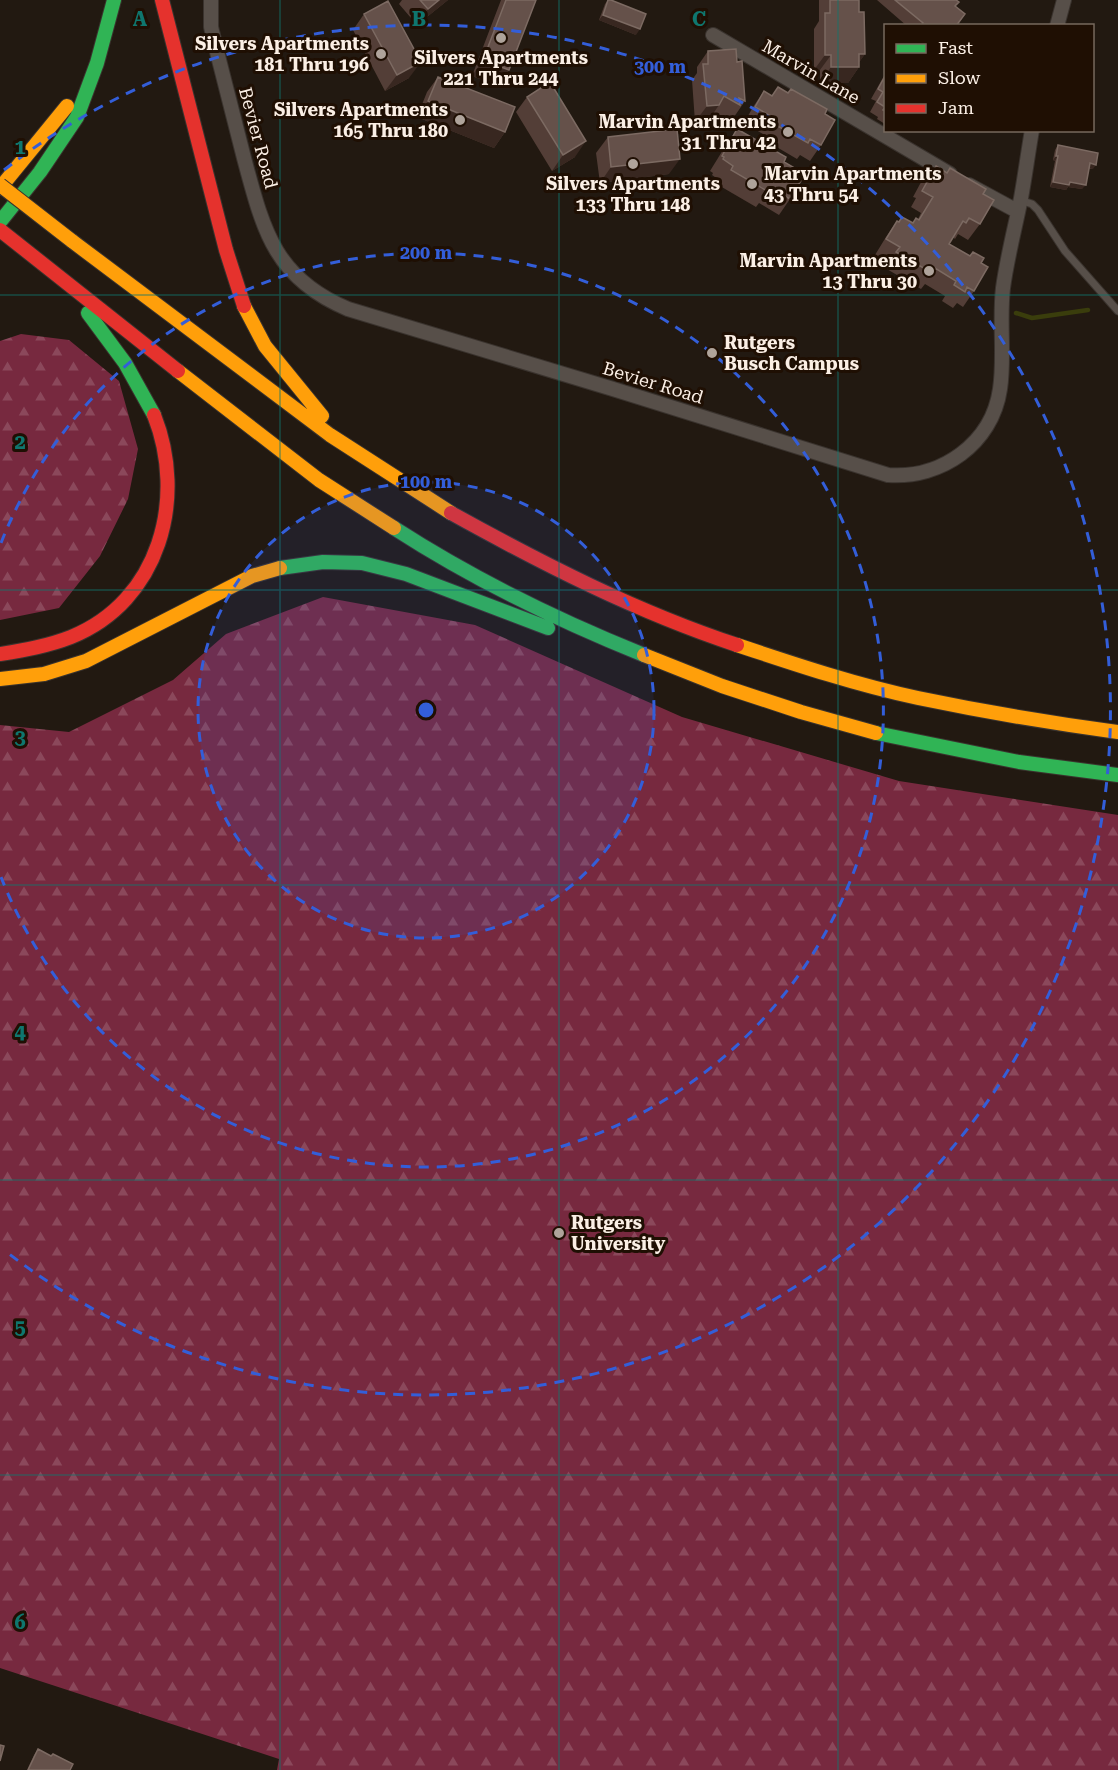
<svg xmlns="http://www.w3.org/2000/svg" width="1118" height="1770" viewBox="0 0 1118 1770" font-family="'Roboto Serif',serif">
<style>
.forest{fill:url(#forest-firs)}
.lines{fill:none;stroke-linecap:round;stroke-linejoin:round}
.stream{stroke:#3a3d0c;stroke-width:4.5}
.lane-casing{stroke:#3a332e;stroke-width:9}
.street-casing{stroke:#3a332e;stroke-width:16}
.fast-casing{stroke:#3a332e;stroke-width:16}
.slow-casing{stroke:#3a332e;stroke-width:16}
.jam-casing{stroke:#3a332e;stroke-width:16}
.lane{stroke:#574f49;stroke-width:7}
.street{stroke:#574f49;stroke-width:14}
.fast{stroke:#30b455;stroke-width:14}
.slow{stroke:#ff9f0a;stroke-width:14}
.jam{stroke:#e5322d;stroke-width:14}
.slow-bridge-casing{stroke:#3a332e;stroke-width:16;stroke-linecap:butt}
.slow-bridge{stroke:#ff9f0a;stroke-width:14}
.wall{fill:#533e37}
.shaded-wall{fill:#382720}
.building{fill:#65514a;stroke:#7c6a62;stroke-width:1.5}
.grid{fill:none;stroke:#0f766e;stroke-width:1.5;stroke-opacity:0.55}
.ring{fill:none;stroke:#335ed9;stroke-width:3;stroke-dasharray:10 8}
.poi-dot{fill:#afa49b;stroke:#1f0f03;stroke-width:2}
.labels{text-anchor:middle;stroke-width:6;stroke-linejoin:round;paint-order:stroke}
.poi-label{font-size:18px;font-weight:bold;fill:#fbefe5;stroke:#1f0f03;text-anchor:end}
.street-label{font-size:18px;fill:#fbefe5;stroke:#1f0f03}
.grid-label{font-size:20px;text-anchor:middle;font-weight:bold;fill:#0f766e;stroke:#1f0f03;stroke-width:6;stroke-linejoin:round;paint-order:stroke}
.centre{fill:#335ed9;stroke:#1f0f03;stroke-width:3}
.ring-label{font-size:18px;text-anchor:middle;font-weight:bold;fill:#335ed9;stroke:#1f0f03;stroke-width:6;stroke-linejoin:round;paint-order:stroke}
</style>
<defs>
<pattern id="forest-firs" width="22" height="20" patternUnits="userSpaceOnUse" patternTransform="scale(1.5)"><rect width="22" height="20" fill="#77293f"/><path d="M5 1l3.5 6h-7zM16 11l3.5 6h-7z" fill="#8b485b"/></pattern>
</defs>
<rect width="100%" height="100%" fill="#221911"/>
<!-- forest -->
<path class="forest" d="M21,334l48,6 50,41 19,68 -10,50 -28,57 -41,52 -59,12v-279z
M323,597l152,28 207,92 217,64 219,34v955h-841l2,-11 -279,-91v-943l69,7 104,-52 53,-46z"/>
<g class="lines">
<!-- stream -->
<path class="stream" d="M1016,313l16,5 56,-8"/>
<defs>
<path id="lane" d="M1020,200l12,4 6,6 27,41 53,60"/>
<path id="street" d="M211,0v27l6,25c9,36 18,71 27,106 19,71 30,120 104,151l265,80 275,86c53,4 104,-31 112,-86 5,-33 -1,-67 3,-101 4,-30 12,-60 18,-90 4,-22 7,-45 11,-68
M1057,26l7,-26
M713,35l237,139
M969,185l48,26"/>
<path id="fast" d="M0,222l40,-50 37,-55 20,-54 17,-63
M88,313l37,50 29,52
M394,528c79,51 163,92 250,127
M280,568l43,-6 39,1 44,11 142,54
M876,733l143,29 99,13"/>
<path id="slow" d="M0,188l67,-82
M72,241l258,194 121,78
M244,306l21,40 57,70
M178,371l141,109 75,48
M737,645c60,20 120,40 181,53 67,14 133,25 200,34
M644,655l78,31 79,26 75,21
M0,679l44,-5 42,-13 166,-85 28,-8"/>
<path id="jam" d="M162,0l64,250 18,56
M0,230l178,141
M451,513c92,51 186,99 286,132
M0,654c25,-4 48,-8 71,-17 89,-36 116,-139 83,-222"/>
</defs>
<!-- lane casing -->
<use href="#lane" class="lane-casing"/>
<!-- street casing -->
<use href="#street" class="street-casing"/>
<!-- fast casing -->
<use href="#fast" class="fast-casing"/>
<!-- slow casing -->
<use href="#slow" class="slow-casing"/>
<!-- jam casing -->
<use href="#jam" class="jam-casing"/>
<!-- lane -->
<use href="#lane" class="lane"/>
<!-- street -->
<use href="#street" class="street"/>
<!-- fast -->
<use href="#fast" class="fast"/>
<!-- slow -->
<use href="#slow" class="slow"/>
<!-- jam -->
<use href="#jam" class="jam"/>
<defs>
<path id="slow-bridge" d="M0,185l72,56"/>
</defs>
<!-- slow-bridge casing -->
<use href="#slow-bridge" class="slow-bridge-casing"/>
<!-- slow-bridge -->
<use href="#slow-bridge" class="slow-bridge"/>
</g>
<!-- wall -->
<path class="wall" d="M402,0h46l-31,25 -18,-21z
M501,0h35l-27,70 -11,16 -26,-10z
M608,0l28,35 -37,-15 6,-16z
M819,0h40v12l6,42 -6,8v5l-11,16h-28v-13h-6v-41l5,-8z
M877,0h79v7l9,7 -8,12h-50z
M364,14l45,64 -24,13 -32,-61z
M708,51l29,11 8,39 -11,16 -1,-1 -4,5 -15,-8 -6,8 -13,1 -3,-42 5,-7v-6z
M885,74v50l-8,-5 1,-2 -8,-5 6,-11 -5,-2z
M438,77l67,55 -11,16 -77,-31 10,-25z
M778,87l47,27 -4,31 -11,16 -10,-6 -3,4 -34,-20v-5l-19,-11 9,-16 11,-16 8,5z
M527,97l48,60 -23,14 -36,-59z
M737,129l47,33 6,37 -11,16 -20,-12 -3,4 -36,-21 2,-4 -10,-7 1,-2 -3,-2 16,-26z
M608,137l61,37 -69,9 -4,-30z
M1058,145l35,24h-4l-7,20 -14,-2 -2,3 -16,-3 5,-26 -2,-1 2,-10z
M936,166l10,6 4,-4 33,26 -3,30 -12,16 -10,-6 -3,5 -2,-2 -4,7 32,19 -7,28 -11,16 -6,-4 -4,5 -11,-7 3,-5 -20,-12 -4,5 -36,-21 3,-5 -13,-8 11,-18 11,-16 1,1 4,-5 11,6 5,-4 3,-6 -10,-6 5,-9 -3,-1 7,-13 11,-16 3,2z
M38,1749l32,21h-43l7,-15z"/>
<!-- shaded-wall -->
<path class="shaded-wall" d="M439,0h9l-31,25 11,-16z
M603,15l37,14 -4,6 -37,-15z
M859,54h6l-9,13h3l-11,16h-28l11,-16z
M825,55h6l-11,15h-6z
M483,60l26,10 -11,16 -26,-10z
M421,62l-12,16 -24,13 12,-16z
M428,101l77,31 -11,16 -77,-31z
M719,105l-11,16 -13,1 12,-16z
M586,141l-11,16 -23,14 11,-16z
M1056,156h2l-3,5 -2,-1z
M680,159l-11,15 -69,9 11,-16z
M1090,163l6,2 -3,4 -7,-1z
M1053,182h17l16,3 -4,4 -14,-2 -2,3 -16,-3z"/>
<!-- building -->
<path class="building" d="M420,0h19l-11,9z
M506,0h30l-27,70 -26,-10z
M608,0h3l35,14 -6,15 -37,-14z
M830,0h29v12h5l1,42h-6v13h-28v-12h-6v-42h5z
M895,0h61l3,2 -4,4 10,8 -9,12h-35l2,-3z
M388,1l33,61 -24,13 -33,-61z
M736,49l1,13 5,-1 3,40 -6,-3 1,7 -16,-9 -5,9 -12,1 -4,-42h5v-13z
M885,76v35l-2,-1 2,-3 -8,-5 6,-10 -5,-3z
M438,77l77,30 -10,25 -77,-31z
M550,82l36,59 -23,14 -36,-58z
M778,87l10,6 3,-4 36,20 -2,5 10,6 -14,25 -11,-6 -2,4 -34,-19v-6l-19,-11 9,-16 8,5z
M677,129l3,30 -69,8 -3,-30z
M737,129l49,28 -2,5 21,12 -15,25 -21,-12 -2,4 -36,-21 2,-4 -10,-7 1,-2 -2,-1z
M1058,145l40,8 -2,12 -6,-2 -4,22 -16,-3 -1,3 -16,-3 5,-26h-2z
M936,166l11,7 3,-5 36,21 -3,5 11,6 -14,24 -11,-6 -3,5 -3,-2 -14,23 21,12 3,-4 11,6 -3,5 7,4 -14,24 -7,-4 -2,5 -11,-7 2,-4 -21,-13 -3,5 -36,-21 4,-5 -14,-8 11,-18 2,1 3,-5 11,6 3,-5 3,2 14,-23 -11,-6 5,-9 -3,-1 7,-13 3,2z
M0,1745l4,1 -4,15z
M38,1749l13,7 2,-2 20,10 -3,6h-42z"/>
<!-- grid -->
<path class="grid" d="M280,0v1770M559,0v1770M838,0v1770M0,295h1118M0,590h1118M0,885h1118M0,1180h1118M0,1475h1118"/>
<!-- distance rings -->
<circle cx="426" cy="710" r="228" fill="#335ed9" fill-opacity=".12"/>
<g class="ring">
<circle cx="426" cy="710" r="228"/>
<path d="M1 543A457 457 0 1 1 1 877"/>
<path d="M4 170A685 685 0 1 1 4 1250"/>
</g>
<!-- markers -->
<g class="poi-dot">
<circle cx="501" cy="38" r="6"/>
<circle cx="381" cy="54" r="6"/>
<circle cx="460" cy="120" r="6"/>
<circle cx="788" cy="132" r="6"/>
<circle cx="633" cy="164" r="6"/>
<circle cx="752" cy="184" r="6"/>
<circle cx="929" cy="271" r="6"/>
<circle cx="712" cy="353" r="6"/>
<circle cx="559" cy="1233" r="6"/>
</g>
<g class="labels">
<!-- poi labels -->
<g class="poi-label">
<text x="369" y="50">Silvers Apartments<tspan x="369" dy="21">181 Thru 196</tspan></text>
<text x="501" y="64" text-anchor="middle">Silvers Apartments<tspan x="501" dy="21">221 Thru 244</tspan></text>
<text x="448" y="116">Silvers Apartments<tspan x="448" dy="21">165 Thru 180</tspan></text>
<text x="776" y="128">Marvin Apartments<tspan x="776" dy="21">31 Thru 42</tspan></text>
<text x="764" y="180" text-anchor="start">Marvin Apartments<tspan x="764" dy="21">43 Thru 54</tspan></text>
<text x="633" y="190" text-anchor="middle">Silvers Apartments<tspan x="633" dy="21">133 Thru 148</tspan></text>
<text x="917" y="267">Marvin Apartments<tspan x="917" dy="21">13 Thru 30</tspan></text>
<text x="724" y="349" text-anchor="start">Rutgers<tspan x="724" dy="21">Busch Campus</tspan></text>
<text x="571" y="1229" text-anchor="start">Rutgers<tspan x="571" dy="21">University</tspan></text>
</g>
<!-- street labels -->
<g class="street-label">
<text transform="translate(811 72) rotate(30)" y="6">Marvin Lane</text>
<text transform="translate(258 138) rotate(75)" y="6">Bevier Road</text>
<text transform="translate(653 383) rotate(17)" y="6">Bevier Road</text>
</g>
</g>
<g class="grid-label">
<text x="140" y="26">A</text>
<text x="419" y="26">B</text>
<text x="699" y="26">C</text>
<text x="20" y="154">1</text>
<text x="20" y="449">2</text>
<text x="20" y="744">3</text>
<text x="20" y="1039">4</text>
<text x="20" y="1334">5</text>
<text x="20" y="1629">6</text>
</g>
<circle cx="426" cy="710" r="9" class="centre"/>
<g class="ring-label">
<text x="660" y="73">300 m</text>
<text x="426" y="259">200 m</text>
<text x="426" y="488">100 m</text>
</g>
<!-- legend -->
<rect x="884" y="24" width="210" height="108" fill="#1f0f03" stroke="#77695d" stroke-width="1.5"/>
<rect x="896" y="44" width="30" height="9" fill="#30b455" stroke="#77695d" stroke-width="1.5"/>
<text x="938" y="54" font-size="18" fill="#fbefe5">Fast</text>
<rect x="896" y="74" width="30" height="9" fill="#ff9f0a" stroke="#77695d" stroke-width="1.5"/>
<text x="938" y="84" font-size="18" fill="#fbefe5">Slow</text>
<rect x="896" y="104" width="30" height="9" fill="#e5322d" stroke="#77695d" stroke-width="1.5"/>
<text x="938" y="114" font-size="18" fill="#fbefe5">Jam</text>
</svg>
